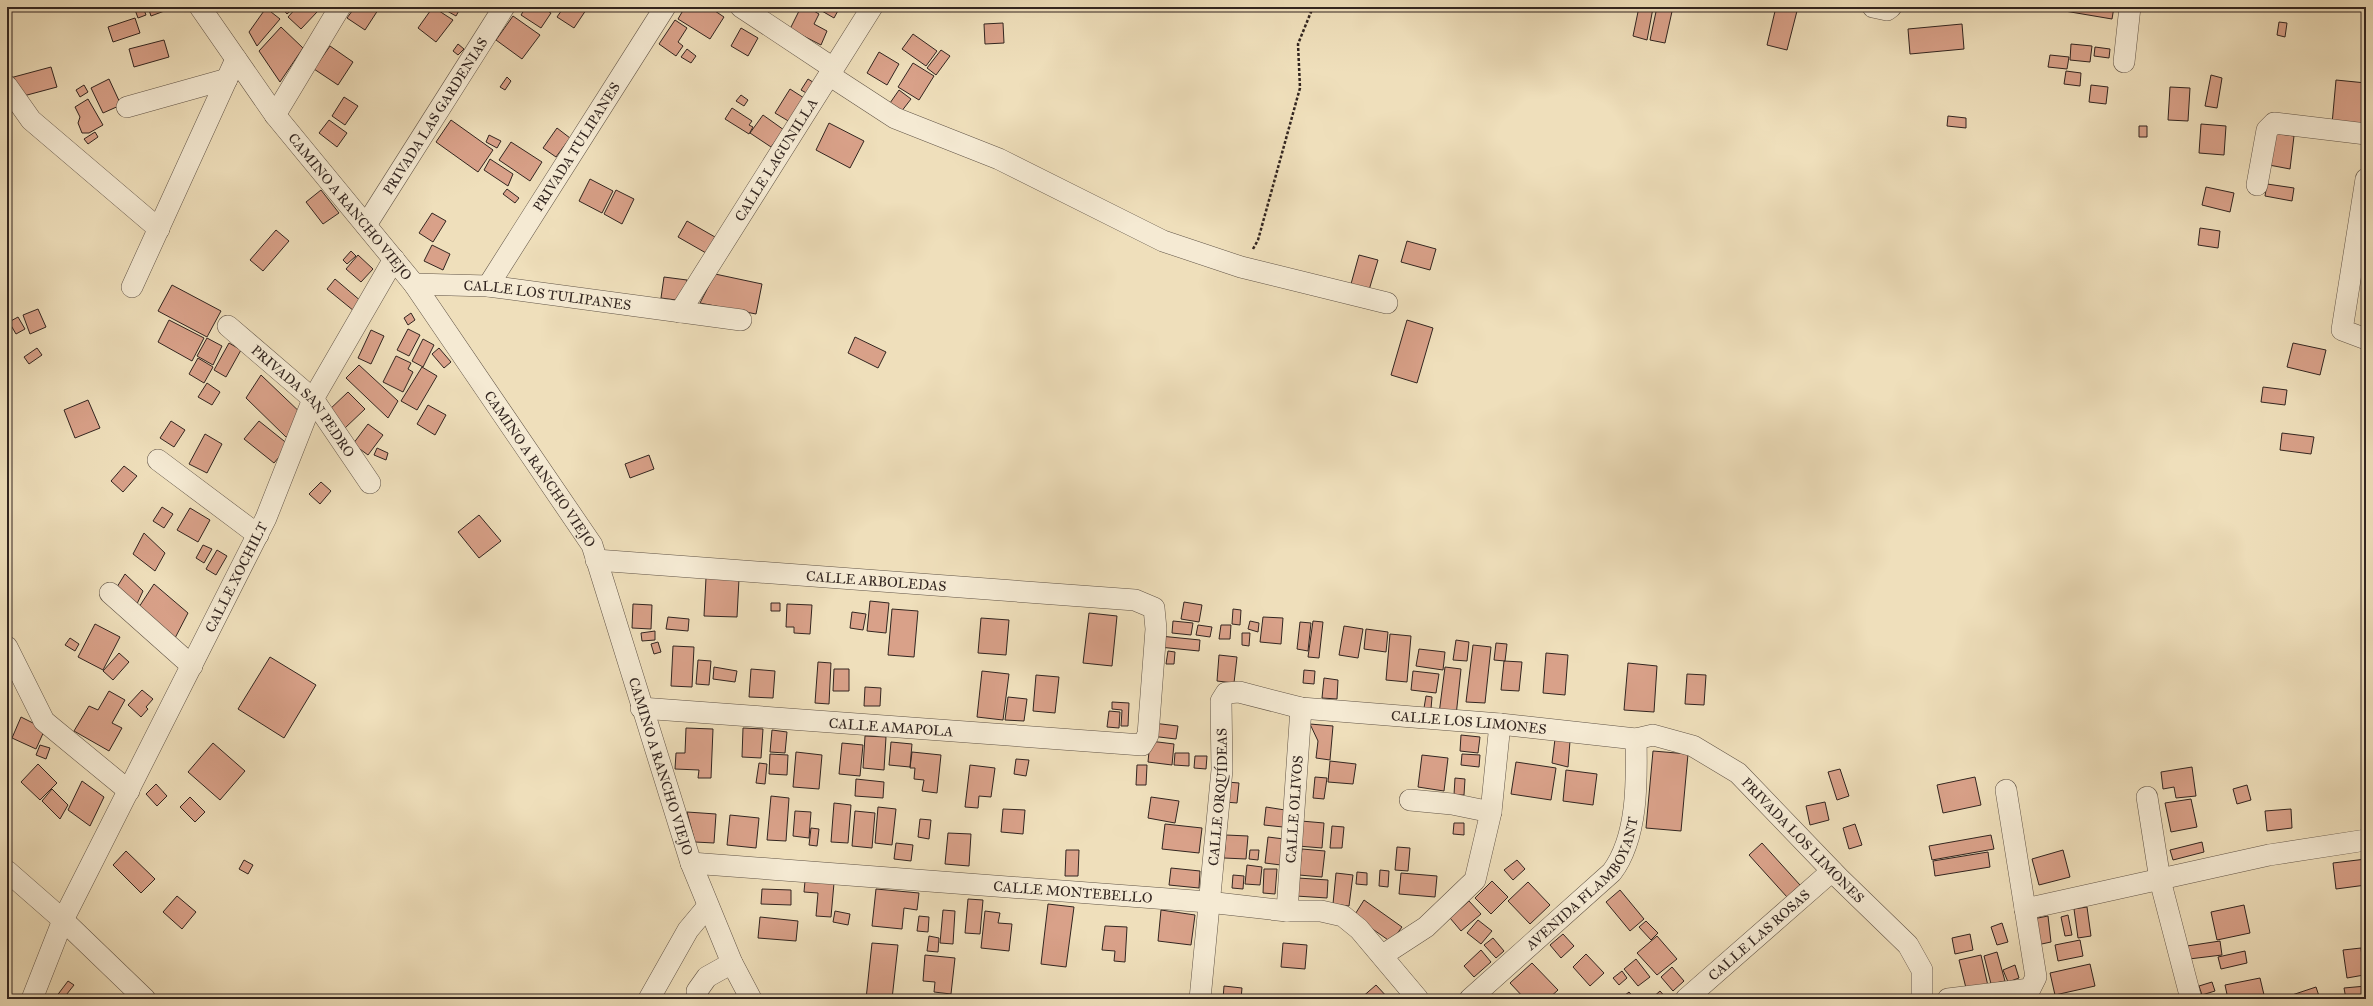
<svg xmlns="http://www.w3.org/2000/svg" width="2373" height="1006" viewBox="0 0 2373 1006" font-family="'IM FELL Great Primer',serif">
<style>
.building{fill:#d9a189;stroke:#322520}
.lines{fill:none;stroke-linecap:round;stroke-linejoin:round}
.minor-casing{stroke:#615447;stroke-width:22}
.path{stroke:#322520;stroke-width:2.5;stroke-dasharray:3 2;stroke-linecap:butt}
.minor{stroke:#f5ead3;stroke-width:21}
.labels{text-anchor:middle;stroke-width:3;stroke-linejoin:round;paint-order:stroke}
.street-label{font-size:14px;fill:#322520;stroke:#f5ead3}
</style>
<rect width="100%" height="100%" fill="#efdfbb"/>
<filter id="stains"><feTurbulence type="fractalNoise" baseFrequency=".005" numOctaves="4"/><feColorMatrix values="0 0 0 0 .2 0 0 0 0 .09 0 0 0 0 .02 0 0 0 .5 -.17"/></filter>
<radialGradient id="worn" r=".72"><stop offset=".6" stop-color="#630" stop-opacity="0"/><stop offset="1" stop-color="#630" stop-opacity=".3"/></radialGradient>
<!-- building -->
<path class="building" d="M134,7h9l3,8 -8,3z
M148,7h27l-24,9z
M281,7h14l-8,7z
M297,7h15l5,5 -16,17 -13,-12z
M355,7h25l-15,23 -18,-12z
M433,7l20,13 -17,22 -18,-14z
M440,7h21l-5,9z
M526,7h15l10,6 -10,15 -20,-13z
M564,7h24l-14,21 -17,-11z
M685,7h24l15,10 -14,22 -32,-20z
M801,7h6l12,7 -5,10 13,7 -6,14 -31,-16z
M815,7h25l-6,11z
M1639,7l14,1 -6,32 -14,-4z
M1657,7h16l-8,36 -15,-3z
M1776,7l21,4 -10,39 -20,-5z
M2041,7h73l-2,12z
M266,8l14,11 -23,27 -8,-14z
M513,16l27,19 -18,24 -26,-19z
M135,18l5,15 -27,9 -5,-15z
M675,20l12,8 -9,14 5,4 -7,10 -17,-12z
M2279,22l8,1 -2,14 -8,-2z
M1003,23l1,20 -19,1 -1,-20z
M1962,24l2,25 -54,5 -2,-25z
M281,27l22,21 -23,34 -21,-31z
M741,28l17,10 -10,18 -17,-10z
M913,34l24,17 -11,15 -24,-17z
M164,40l5,17 -35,10 -5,-18z
M458,44l6,5 -6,6 -5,-4z
M2071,44l21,2 -2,16 -20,-2z
M330,46l23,16 -15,23 -24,-16z
M2095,47l15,2 -1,9 -15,-2z
M687,49l9,7 -5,7 -10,-6z
M941,50l9,6 -14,19 -9,-7z
M879,52l20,12 -12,21 -20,-12z
M2050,55l19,2 -2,12 -19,-2z
M913,63l21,13 -15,24 -21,-13z
M51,67l6,20 -41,11 -6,-20z
M2066,71l15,2 -1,13 -16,-2z
M2211,75l11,3 -5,30 -12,-2z
M507,77l4,4 -6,9 -5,-3z
M109,79l12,26 -18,8 -12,-25z
M808,79l8,5 -6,11 -9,-5z
M2336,80l30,3 -4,44 -30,-3z
M84,85l4,7 -8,5 -4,-7z
M2091,85l17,2 -2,17 -17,-2z
M2170,87l20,1 -2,33 -20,-1z
M790,89l14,9 -14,24 -15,-9z
M899,90l12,9 -10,13 -11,-9z
M741,95l7,5 -4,6 -8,-5z
M344,97l14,9 -13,19 -13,-9z
M88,99l15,26 -14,8h-7l-4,-10 2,-6 -5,-10z
M732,108l20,13 -3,4 4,2 -4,7 -24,-15z
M763,115l21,15 -13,17 -21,-14z
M1948,116l18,2v10l-19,-2z
M329,120l18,13 -10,14 -18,-14z
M451,120l42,30 -15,22 -42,-30z
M829,123l35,18 -14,27 -34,-18z
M2201,124l25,2 -2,29 -25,-2z
M2139,126h8v11h-8z
M557,128l13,10 -14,19 -13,-9z
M95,132l3,5 -10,7 -4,-5z
M2274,133l20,3 -4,33 -21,-4z
M489,135l12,6 -4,7 -11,-6z
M511,142l31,20 -12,19 -31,-21z
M490,159l23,15 -5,12 -24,-16z
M590,179l23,12 -11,22 -23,-12z
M2267,184l27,4 -2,13 -27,-5z
M2206,187l28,6 -4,19 -28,-7z
M507,189l12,9 -4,5 -12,-9z
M321,190l18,23 -16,11 -17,-22z
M616,190l18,9 -12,25 -18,-10z
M432,213l14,8 -13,21 -14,-9z
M687,221l28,16 -9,16 -28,-16z
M2200,228l20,3 -2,17 -20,-3z
M276,230l13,11 -26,30 -13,-11z
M1407,241l29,8 -6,21 -29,-8z
M432,245l18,9 -7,16 -19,-9z
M351,251l5,5 -9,8 -4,-4z
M358,255l15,14 -12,13 -15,-13z
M1359,255l19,5 -9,30 -18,-6z
M715,274l47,10 -6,30 -56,-11z
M664,277l23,3 -3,21 -23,-3z
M335,279l27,23 -8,9 -27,-22z
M172,285l49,26 -14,26 -49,-26z
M38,309l8,18 -16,7 -7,-19z
M411,313l4,7 -7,5 -4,-7z
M18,317l7,12 -9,5 -7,-12z
M169,320l35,18 -12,23 -34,-19z
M1407,320l26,8 -16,55 -26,-8z
M408,329l12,6 -11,21 -12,-6z
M371,330l13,6 -13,28 -13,-6z
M855,337l31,15 -8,16 -30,-15z
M207,338l15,8 -9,19 -16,-9z
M423,339l11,6 -11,22 -11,-6z
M229,343l12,7 -15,27 -12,-7z
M2293,343l33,7 -6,25 -33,-8z
M37,348l5,7 -13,9 -5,-7z
M439,348l12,14 -7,6 -12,-14z
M396,356l15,7 -3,6 5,3 -10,20 -20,-10z
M198,358l15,9 -9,16 -15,-9z
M359,365l39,36 -10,17 -42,-40z
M422,367l15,9 -20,34 -16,-9z
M261,375l45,43 -20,19 -40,-39z
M207,383l13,9 -8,13 -14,-8z
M2263,387l24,3 -2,15 -24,-3z
M348,392l17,17 -20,19 -17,-17z
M88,400l12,28 -25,10 -11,-28z
M428,405l18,10 -11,20 -18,-11z
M171,421l14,9 -11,17 -14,-9z
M259,421l30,24 -15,18 -30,-24z
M368,424l15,11 -15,20 -15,-11z
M2282,433l32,4 -3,17 -31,-4z
M205,434l17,10 -15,29 -18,-9z
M377,448l11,5 -2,7 -12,-5z
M649,455l5,14 -24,9 -5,-14z
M124,466l13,10 -14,16 -12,-11z
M321,482l10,9 -11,13 -11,-10z
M162,507l11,7 -9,14 -11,-7z
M190,508l20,12 -12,22 -21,-12z
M479,515l22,26 -22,17 -21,-26z
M144,533l21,20 -10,18 -22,-17z
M203,545l9,4 -8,14 -8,-5z
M217,550l10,6 -11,19 -10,-6z
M125,574l18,17 -7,15 -19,-19z
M706,578l33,1 -2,38 -33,-1z
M154,584l34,29 -14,27 -35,-33z
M870,601l19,2 -3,30 -19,-2z
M1184,602l18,3 -3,17 -18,-3z
M771,603h9v8h-9z
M633,604l19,1 -1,24 -19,-1z
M787,604l25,1 -2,29 -16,-1v-6h-8z
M892,609l26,2 -4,46 -26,-2z
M1233,609l8,1 -1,15 -8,-1z
M852,612l14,2 -3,16 -13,-2z
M1089,613l28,3 -5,50 -29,-3z
M668,617l21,2 -1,12 -22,-2z
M1263,617l20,1 -2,26 -21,-2z
M981,618l28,2 -3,35 -28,-2z
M1173,621l20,2 -2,12 -19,-2z
M1250,621l9,2 -1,9 -10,-3z
M1313,621l10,1 -4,36 -11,-1z
M1300,622l11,1 -3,28 -11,-2z
M95,624l25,13 -17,33 -25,-13z
M1198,625l14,2 -2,10 -14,-2z
M1221,625h10l-1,14h-11z
M1344,626l19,3 -5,29 -19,-3z
M1366,629l22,3 -2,20 -22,-3z
M655,631v9l-13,1 -1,-8z
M1242,633h8l-1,13 -7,-1z
M1390,634l21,2 -4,46 -21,-2z
M1160,636l40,4 -1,11 -40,-4z
M70,638l9,6 -4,7 -10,-6z
M1456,640l13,2 -2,19 -14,-1z
M658,642l3,10 -7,2 -3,-10z
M1496,643l11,1 -2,17 -11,-1z
M1473,645l18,2 -6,56 -19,-1z
M673,646l21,1 -2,40 -21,-1z
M1419,649l26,3 -2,18 -27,-4z
M1168,651l7,1 -1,12h-8z
M119,653l10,9 -16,18 -10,-9z
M1546,653l22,2 -3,40 -22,-2z
M1219,655l18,2 -3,26 -17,-2z
M270,657l46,28 -32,53 -46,-29z
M698,660l13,1 -2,24 -13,-1z
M1504,661l18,1 -3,29 -18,-1z
M818,662l13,1 -2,41 -14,-1z
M1628,663l29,3 -3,46 -30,-2z
M714,667l23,4 -2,11 -22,-3z
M1445,667l16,2 -5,47 -17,-2z
M751,669l24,2 -2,27 -24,-1z
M834,669h15v22h-16z
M1304,670l11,1 -1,13 -11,-1z
M982,671l27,3 -6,46 -26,-3z
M1413,671l26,3 -3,19 -25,-3z
M1687,674l19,1 -2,30 -19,-1z
M1036,675l23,2 -4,36 -22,-2z
M1324,678l14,2 -1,19 -15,-1z
M865,687l16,1 -1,18h-16z
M142,690l11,9 -7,8 2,2 -7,8 -13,-12z
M109,691l16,9 -13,23 10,5 -13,23 -35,-20 15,-25 9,4z
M1426,696l6,1 -1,12 -7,-1z
M1008,697l19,2 -3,22 -19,-1z
M1112,702l17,1 -1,23h-7l1,-16 -10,-1z
M1109,711l11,1 -1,16 -12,-1z
M21,717l24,12 -9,20 -24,-11z
M1153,723l25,3 -2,13 -25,-3z
M1310,724l23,2 -3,34 -14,-2 2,-17z
M686,728l27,1 -2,49h-13l1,-8 -24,-1 1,-16h9z
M743,728l20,1 -2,29 -19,-1z
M772,730l15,2 -2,21 -15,-1z
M1461,735l19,2 -2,16 -18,-2z
M865,736l21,1 -2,33 -21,-2z
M1555,739l15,2 -2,26 -16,-4z
M1150,741l24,3 -2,21 -24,-3z
M891,742l21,2 -2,23 -21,-2z
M213,743l32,28 -25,29 -32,-28z
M842,743l21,2 -3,31 -21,-2z
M40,745l10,3 -4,11 -10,-4z
M1653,751l35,3 -7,77 -35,-3z
M796,752l26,3 -3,34 -26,-2z
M912,752l29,3 -4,38 -15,-2 2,-11 -10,-1 1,-11h-5z
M1175,753h14v13l-15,-1z
M770,754l18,1 -1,20 -18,-1z
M1462,754l18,1 -1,12 -18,-2z
M1422,755l26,3 -4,33 -26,-4z
M1195,756h12l-1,13 -12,-1z
M1016,759l13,1 -3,16 -12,-2z
M1330,761l26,3 -3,20 -25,-2z
M1516,762l40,6 -5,32 -40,-6z
M759,763l8,1 -2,20 -9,-1z
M38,764l19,19 -17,17 -19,-18z
M970,765l25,3 -4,29 -12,-1 -1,12 -13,-1z
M1137,765h10l-1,20h-10z
M2192,767l4,29 -20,2 -2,-11 -11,2 -2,-17z
M1840,769l9,27 -12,4 -9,-28z
M1566,770l31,4 -4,31 -30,-4z
M1315,777l12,1 -3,21 -11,-1z
M1975,777l6,28 -38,8 -6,-28z
M1455,778l10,1 -1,16h-10z
M856,779l28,3 -1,16 -28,-2z
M82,781l22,16 -14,29 -22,-16z
M1227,782l12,1 -2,20 -12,-1z
M156,784l11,12 -10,10 -11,-12z
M2247,785l4,15 -14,4 -4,-15z
M52,789l16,16 -8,14 -18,-18z
M771,796l18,2 -3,43 -19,-1z
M190,797l15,15 -10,10 -15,-15z
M1151,797l28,4 -4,22 -27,-5z
M2191,799l6,28 -26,5 -6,-29z
M1825,802l4,18 -19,5 -4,-19z
M834,803l17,2 -3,38 -17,-1z
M878,807l18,2 -4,36 -17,-2z
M1266,807l19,3 -2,17 -19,-2z
M1003,809l22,1 -2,24 -22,-2z
M2291,809l1,19 -25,3 -2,-20z
M795,811l16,1 -2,26 -16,-2z
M855,811l20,2 -3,35 -20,-2z
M687,812l29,2 -2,29 -19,-1z
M730,815l29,3 -3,30 -29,-3z
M920,819l11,1 -2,19 -11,-2z
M1301,821l23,2 -2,25 -24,-2z
M1454,823h10v12l-11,-1z
M1165,824l37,4 -3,25 -37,-4z
M1855,824l7,21 -13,4 -6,-21z
M1332,826l12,1 -2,21h-12z
M811,828l8,1 -2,17 -8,-1z
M948,833l23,1 -2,32 -24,-2z
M1226,835l22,1 -2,23 -22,-1z
M1991,835l3,14 -62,11 -3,-14z
M1268,837l16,2 -3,26 -16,-2z
M2202,842l2,10 -31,8 -3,-10z
M896,843l17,2 -2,16 -17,-2z
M1762,843l38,42 -13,12 -38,-42z
M1397,847l13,1 -2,23 -13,-1z
M1302,849l23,2 -3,26 -23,-2z
M1066,850h13l-1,26h-13z
M1250,850h9l-1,10 -9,-1z
M2063,850l7,27 -31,8 -7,-26z
M126,851l29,28 -14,14 -28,-28z
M1988,852l2,15 -55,9 -2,-15z
M2366,859v26l-30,4 -3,-26z
M244,860l9,5 -5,9 -9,-5z
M1517,860l8,9 -12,11 -9,-10z
M1247,865l15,2 -2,18 -15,-1z
M1171,868l29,3 -1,17 -30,-3z
M1264,869h13l-2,25 -12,-1z
M1380,870l9,1 -1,16 -9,-1z
M1357,872l10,1v12l-11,-1z
M1336,873l17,2 -4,31 -16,-2z
M1401,873l36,3 -2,21 -36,-3z
M1233,875l11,1 -1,13 -11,-1z
M1298,878l30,2 -1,18 -31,-2z
M805,881l29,2 -3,34 -15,-1 2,-23 -14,-1z
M1492,881l16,16 -17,17 -16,-16z
M1528,882l22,23 -20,19 -22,-23z
M762,889l29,1v15l-30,-1z
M876,889l43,4 -2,17 -13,-2 -2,21 -30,-3z
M1620,890l24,29 -14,12 -24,-29z
M177,896l19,16 -14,17 -19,-17z
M968,899l15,1 -3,34 -15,-1z
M1364,900l38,27 -11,15 -37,-26z
M1469,901l12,13 -20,17 -11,-13z
M1048,904l26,3 -8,60 -25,-3z
M2244,905l6,28 -33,7 -6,-28z
M2087,907l4,29 -13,2 -4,-29z
M943,910l12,1 -2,33 -13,-1z
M1161,910l34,5 -4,30 -33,-4z
M835,911l15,3 -2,11 -15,-3z
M985,911l15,2 -2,10 14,1 -3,27 -28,-3z
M2068,915l4,20 -7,1 -4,-19z
M919,916l10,1 -1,15 -11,-1z
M2048,916l3,26 -14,3 -4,-26z
M760,917l38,4 -2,20 -38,-3z
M1478,920l14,11 -11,13 -14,-11z
M1646,921l12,12 -7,7 -12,-13z
M2002,923l6,19 -11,3 -6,-18z
M1105,926l22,1 -2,35 -11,-1 1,-10 -13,-1z
M1563,934l11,12 -13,12 -11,-13z
M1970,934l3,16 -18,4 -3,-16z
M929,936l10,2 -1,14 -11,-1z
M1657,936l20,23 -20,16 -20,-22z
M1493,938l11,13 -8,7 -12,-13z
M2080,940l3,16 -25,5 -3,-16z
M2220,941l2,14 -33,4 -2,-13z
M872,943l26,2 -6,54h-26z
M1283,943l24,2 -2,24 -24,-2z
M2361,948l3,27 -17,3 -4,-28z
M1481,950l10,12 -17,15 -10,-11z
M2245,951l2,12 -26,6 -3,-12z
M1997,952l8,29 -14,3 -7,-28z
M1586,954l18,19 -14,13 -17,-19z
M925,955l30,3 -4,36 -17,-2 1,-10 -12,-1z
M1981,955l7,31 -21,6 -8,-32z
M1636,959l14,18 -12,9 -14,-17z
M1532,963l26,27 -10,9h-23l-15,-16z
M2090,964l5,22 -40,9 -5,-22z
M2015,965l4,13 -11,4 -5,-12z
M1672,967l12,14 -11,10 -12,-14z
M1622,971l5,7 -8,7 -6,-7z
M2260,978l5,21h-37l-3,-14z
M68,981l6,4 -11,14h-4l-3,-2z
M2212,982l3,9 -13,4 -3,-9z
M1376,985l13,14h-29z
M1224,986l18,2 -1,11h-18z
M2366,986v13h-20l-2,-11z
M2316,987l4,12h-33l-1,-2z
M1660,991l7,8h-16z
M1629,992l6,7h-9l-2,-3z"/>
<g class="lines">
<defs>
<g id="minor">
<path id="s1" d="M200,7l75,108 139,169 178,261 99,318 41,100 19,36"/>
<path d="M741,7l92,61"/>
<path d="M1873,7l14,3 4,-3"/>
<path d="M2124,62l6,-55"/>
<path d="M829,75l66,43 104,41 164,82 78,26 146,36"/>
<path d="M7,86l24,34 128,109"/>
<path d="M127,107l100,-28"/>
<path d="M275,115l65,-108"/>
<path d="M2366,179l-24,151 24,9"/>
<path d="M2257,185l10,-55 7,-7 92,11"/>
<path id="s2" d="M366,225l138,-218"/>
<path id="s3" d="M414,284l74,2 253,34"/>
<path id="s4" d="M488,286l177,-279"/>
<path d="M132,287l104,-228"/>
<path id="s5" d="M680,312l192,-305"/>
<path id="s6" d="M228,326l85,73 57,84"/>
<path d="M158,460l100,75"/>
<path id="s7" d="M596,560l539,40 19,8 2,21 -8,106 -6,10 -501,-37"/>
<path d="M110,593l82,73"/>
<path d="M7,647l37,74 85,70"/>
<path d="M2147,797l13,83 31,119"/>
<path d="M1410,800l42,4 39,8"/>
<path id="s8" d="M691,863l517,39 79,9h34l22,5 16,13 59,70"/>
<path d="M7,871l56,49 82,79"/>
<path d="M2025,909l244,-54 97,-15"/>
<path id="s9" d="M1287,911l14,-203"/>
<path d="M1383,955l43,-28 49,-47 16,-68 9,-88"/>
<path id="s10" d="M32,999l31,-79 203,-402 47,-119 81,-140"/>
<path d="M649,999l39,-69 20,-24"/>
<path d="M698,999l-1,-8 10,-14 25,-14"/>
<path id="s11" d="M1200,999l22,-229 -1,-69 5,-8 13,-1 62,16 199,16 136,15 17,-4 40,11 45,27 101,105 69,67 14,25v29"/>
<path id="s12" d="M1470,999l142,-127c26,-35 25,-91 24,-133"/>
<path id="s13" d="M1686,999l146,-128"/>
<path d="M1948,999l82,-10 6,-12 -30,-187"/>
</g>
</defs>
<!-- minor casing -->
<use href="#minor" class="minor-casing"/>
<!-- path -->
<path class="path" d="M1253,249l5,-9 42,-152 -2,-44 15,-37"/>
<!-- minor -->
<use href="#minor" class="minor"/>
</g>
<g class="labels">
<!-- street labels -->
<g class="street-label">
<text dy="5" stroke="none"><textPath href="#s2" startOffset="129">PRIVADA LAS GARDENIAS</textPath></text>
<text dy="5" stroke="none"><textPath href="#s4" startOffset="165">PRIVADA TULIPANES</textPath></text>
<text dy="5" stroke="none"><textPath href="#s5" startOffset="180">CALLE LAGUNILLA</textPath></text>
<text dy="5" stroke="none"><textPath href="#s1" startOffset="250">CAMINO A RANCHO VIEJO</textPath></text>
<text dy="5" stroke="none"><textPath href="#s3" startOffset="134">CALLE LOS TULIPANES</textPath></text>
<text dy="5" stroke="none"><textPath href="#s6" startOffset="107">PRIVADA SAN PEDRO</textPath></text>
<text dy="5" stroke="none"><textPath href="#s1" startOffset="574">CAMINO A RANCHO VIEJO</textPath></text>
<text dy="5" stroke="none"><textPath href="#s10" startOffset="469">CALLE XOCHILT</textPath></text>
<text dy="5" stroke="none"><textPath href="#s7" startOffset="281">CALLE ARBOLEDAS</textPath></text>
<text dy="5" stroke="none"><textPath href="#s11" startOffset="554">CALLE LOS LIMONES</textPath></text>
<text transform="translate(891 727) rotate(4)" y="5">CALLE AMAPOLA</text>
<text dy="5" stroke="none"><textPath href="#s1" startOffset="898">CAMINO A RANCHO VIEJO</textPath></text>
<text dy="5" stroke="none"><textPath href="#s11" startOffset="203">CALLE ORQUÍDEAS</textPath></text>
<text dy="5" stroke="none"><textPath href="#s9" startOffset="102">CALLE OLIVOS</textPath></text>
<text dy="5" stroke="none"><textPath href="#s11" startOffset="927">PRIVADA LOS LIMONES</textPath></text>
<text dy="5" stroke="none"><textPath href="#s12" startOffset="164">AVENIDA FLAMBOYANT</textPath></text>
<text dy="5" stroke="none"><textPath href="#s8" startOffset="383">CALLE MONTEBELLO</textPath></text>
<text dy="5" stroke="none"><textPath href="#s13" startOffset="97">CALLE LAS ROSAS</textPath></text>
</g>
</g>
<!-- margin -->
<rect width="2373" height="1006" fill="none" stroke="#efdfbb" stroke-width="24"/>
<rect x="8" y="8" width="2357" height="990" fill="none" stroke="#322520" stroke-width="2"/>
<rect x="12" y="12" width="2349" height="982" fill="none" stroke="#322520"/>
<rect width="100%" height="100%" filter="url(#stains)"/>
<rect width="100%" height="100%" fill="url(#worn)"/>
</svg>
